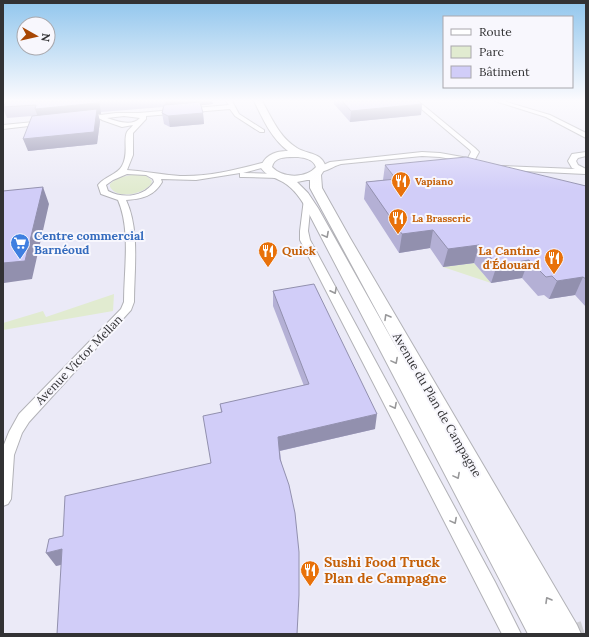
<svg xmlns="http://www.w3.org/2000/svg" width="589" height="637" viewBox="0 0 589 637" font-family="Lora,serif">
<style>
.built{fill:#ebeaf7}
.green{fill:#e1ebd0}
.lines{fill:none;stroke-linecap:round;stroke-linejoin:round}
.minor-tunnel{stroke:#d0d0d5;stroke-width:16;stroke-dasharray:16 8;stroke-linecap:butt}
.minor-casing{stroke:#b2b2b7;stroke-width:2}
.secondary-casing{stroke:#b2b2b7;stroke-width:2}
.minor{fill:#fff;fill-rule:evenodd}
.secondary{fill:#fff;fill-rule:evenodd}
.wall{fill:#b4b0d5}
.shaded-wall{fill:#9290ae}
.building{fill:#d1cdf8;stroke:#9290ae}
.oneway{stroke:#98989a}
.labels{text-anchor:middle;stroke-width:4;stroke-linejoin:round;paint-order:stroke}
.far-food-label{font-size:10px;font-weight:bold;fill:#c56008;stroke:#f8f7fd;text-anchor:start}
.shop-label{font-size:12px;font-weight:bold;fill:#366cbe;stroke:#f8f7fd;text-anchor:start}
.food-label{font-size:12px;font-weight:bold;fill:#c56008;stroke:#f8f7fd;text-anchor:start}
.street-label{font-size:12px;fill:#323234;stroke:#f8f7fd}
.near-food-label{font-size:14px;font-weight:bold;fill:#c56008;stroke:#f8f7fd;text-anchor:start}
</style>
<rect width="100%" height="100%" fill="#f8f7fd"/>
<!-- built -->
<path class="built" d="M3,101h583v533h-583z"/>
<!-- green -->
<path class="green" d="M136,174l11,2 5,5 -1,3c-8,10 -33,16 -41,3v-3l7,-6z
M474,263l17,20 -48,-16z
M114,294l-1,17 -110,19v-7l40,-12 3,6z"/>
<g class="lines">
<!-- minor-tunnel -->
<path class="minor-tunnel" d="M568,634l18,-6"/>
<defs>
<path id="minor" d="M226,101h6l7,13 25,16v2h-4l-25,-16 -5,-7 -84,7v3l-13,14v22l-6,15c18,1 35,5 53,6 30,1 58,-7 86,-14h3v4l-26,7 35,1 4,2 -4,2 -35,-1h-3v-4l-44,7 -35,-1 1,3c-8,14 -20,17 -36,18 14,30 8,70 8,102l-3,8 -102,112 -7,11 -8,22 -3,44 -3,5 -5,2v-59l6,-15 10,-18 102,-105 3,-7c0,-33 7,-72 -6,-102l-17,-6 -3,-9c7,-9 19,-10 24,-19 7,-12 1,-26 5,-34 1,-2 5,-5 6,-7l-11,2 -20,-7 -1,-1 -16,2 -3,-2 3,-2 31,-4h23l90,-8zM124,116l16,2c-8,9 -24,3 -33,0zM127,174l19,1 7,4 1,3c-10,15 -31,17 -46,9l-2,-6 7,-5z
M412,101h6l57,47 4,4 -6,11 -33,-6 -18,-1 -81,8c-8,2 -16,9 -24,8v-4l13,-6 92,-10 18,1 28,5 3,-6 -1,-2z
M495,101h8l47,14 36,18v5l-40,-21z
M44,121l3,2 -1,1 -43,5v-4z
M586,152v4l-8,2 -2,3 2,4 8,4 -1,5 -82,-4 -4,-2 4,-2 72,3 -3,-1 -4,-7 4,-7z
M304,199h3l4,2 -3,30 2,9 185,342 26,52h-19l-202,-394v-9z"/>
<path id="secondary" d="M254,101h8c10,17 17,36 35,47 12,7 24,4 29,19l-5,8 1,13 28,50 227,387 4,9h-53l-222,-426c-6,-11 -15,-23 -27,-28 -8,-4 -13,-5 -18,-12 3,-13 15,-17 27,-17 -17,-13 -25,-32 -34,-50zM298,157c7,1 15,2 18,10 -10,12 -34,11 -44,0 2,-11 16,-10 26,-10zM307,180h3v8l91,168 -83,-148 -10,-15 -11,-11z"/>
</defs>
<!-- minor casing -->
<use href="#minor" class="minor-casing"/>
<!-- secondary casing -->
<use href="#secondary" class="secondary-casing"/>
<!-- minor -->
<use href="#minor" class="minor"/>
<!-- secondary -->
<use href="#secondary" class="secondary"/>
</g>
<!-- wall -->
<path class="wall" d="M7,101h205l1,3 -12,1 2,8 1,11 -34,3 -6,-3 -2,-11 1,-6 -62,5v2h-3l2,7 -3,23 -69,7 4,-35 -25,2 -4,-10v-1z
M334,101h84l4,3 -1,11 -71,7 -16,-18z
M385,165l201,21v121l-11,-12 -26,4 -5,-4 -6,1 -16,-18 -31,5 -17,-20 -31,4 -13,-19 -31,5 -35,-54 2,-17 17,-2z
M273,291l102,138 -95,22 19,156 -238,-42 -5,1 7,-30 148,-73 10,-51 -1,-8 84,-18 -31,-80z"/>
<!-- shaded-wall -->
<path class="shaded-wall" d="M99,101l2,11v2h-3l2,7 -3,23 -69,7 -5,-12 16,-19 -4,-11z
M165,101h47l1,3 -46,5z
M422,104l-1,11 -71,7 1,-11z
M203,113l1,11 -34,3 -2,-11z
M43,187l6,17 -17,75 -28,4 -1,4v-24z
M433,230l-3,18 -31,5 3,-19z
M479,245l-5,18 -31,4 5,-18z
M529,260l-7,18 -31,5 6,-18z
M583,277l-8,18 -26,4 8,-18z
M377,414l-2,15 -96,22 -1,-14z
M62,549l9,13 -15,4 -10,-13z"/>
<!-- building -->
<path class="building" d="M7,101h92l-1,2 -63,6 1,-4 -33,2z
M342,101h76l4,3 -71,7z
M200,102l3,11 -35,3 -6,-3 2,-8z
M97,109l-3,23 -71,7 9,-23z
M466,157l120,29v93l-3,-2 -26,4 -5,-5 -6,1 -17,-17 -32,5 -18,-20 -31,4 -15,-19 -31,4 -36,-52 30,-3 -11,-14z
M43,187l-18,74 -22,2v-72z
M314,284l63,130 -99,23 2,22 9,26 6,28 4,39v43l-2,39h-240l5,-85 -16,4 3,-14 14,-3 2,-40 146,-33 -8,-47 19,-4 -2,-8 89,-20 -36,-93z"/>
<!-- one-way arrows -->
<defs><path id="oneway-chevron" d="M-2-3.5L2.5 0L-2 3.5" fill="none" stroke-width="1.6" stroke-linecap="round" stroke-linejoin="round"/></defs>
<g class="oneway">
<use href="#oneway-chevron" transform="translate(326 235) rotate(62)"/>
<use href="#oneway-chevron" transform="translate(334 291) rotate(63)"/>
<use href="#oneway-chevron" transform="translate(387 317) rotate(-120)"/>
<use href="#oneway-chevron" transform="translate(395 361) rotate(62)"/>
<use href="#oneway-chevron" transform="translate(394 406) rotate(62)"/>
<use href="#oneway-chevron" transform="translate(457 476) rotate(62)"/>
<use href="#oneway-chevron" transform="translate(454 521) rotate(62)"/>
<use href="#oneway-chevron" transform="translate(548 600) rotate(-120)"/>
</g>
<!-- sky -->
<linearGradient id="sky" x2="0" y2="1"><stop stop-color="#91c6ed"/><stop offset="0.53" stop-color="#fcfbfe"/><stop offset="1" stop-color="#fcfbfe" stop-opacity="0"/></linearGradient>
<rect width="589" height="190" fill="url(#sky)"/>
<!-- icons -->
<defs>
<symbol id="restaurant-pin" viewBox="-11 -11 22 30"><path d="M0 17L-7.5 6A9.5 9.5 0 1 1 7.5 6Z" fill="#e8710a" stroke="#f8f7fd"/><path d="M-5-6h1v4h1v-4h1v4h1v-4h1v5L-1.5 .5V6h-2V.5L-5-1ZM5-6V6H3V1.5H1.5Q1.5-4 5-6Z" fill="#fff"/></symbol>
<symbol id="supermarket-pin" viewBox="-11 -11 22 30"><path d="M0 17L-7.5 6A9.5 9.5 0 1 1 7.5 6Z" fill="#3f7fe0" stroke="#f8f7fd"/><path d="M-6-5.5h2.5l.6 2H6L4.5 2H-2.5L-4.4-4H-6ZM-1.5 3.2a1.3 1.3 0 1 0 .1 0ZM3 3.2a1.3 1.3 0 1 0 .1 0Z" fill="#fff"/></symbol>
</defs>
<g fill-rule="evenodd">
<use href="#restaurant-pin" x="390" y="170" width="22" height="30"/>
<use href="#restaurant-pin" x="387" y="207" width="22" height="30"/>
<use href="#supermarket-pin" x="9" y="232" width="22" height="30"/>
<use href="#restaurant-pin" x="257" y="240" width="22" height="30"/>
<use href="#restaurant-pin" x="543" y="247" width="22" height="30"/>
<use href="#restaurant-pin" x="299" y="559" width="22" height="30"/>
</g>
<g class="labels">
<!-- far-food labels -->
<g class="far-food-label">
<text x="415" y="185">Vapiano</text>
<text x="412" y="222">La Brasserie</text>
</g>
<!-- shop labels -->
<g class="shop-label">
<text x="34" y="240">Centre commercial<tspan x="34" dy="14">Barnéoud</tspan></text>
</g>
<!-- food labels -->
<g class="food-label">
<text x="282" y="255">Quick</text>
<text x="540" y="255" text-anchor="end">La Cantine<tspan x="540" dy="14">d'Édouard</tspan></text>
</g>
<!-- street labels -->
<g class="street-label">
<text transform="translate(79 360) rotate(-46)" y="4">Avenue Victor Mellan</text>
<text transform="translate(437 405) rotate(60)" y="4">Avenue du Plan de Campagne</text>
</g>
<!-- near-food labels -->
<g class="near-food-label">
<text x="324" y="567">Sushi Food Truck<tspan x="324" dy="16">Plan de Campagne</tspan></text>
</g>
</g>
<!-- border -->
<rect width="589" height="637" fill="none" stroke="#323234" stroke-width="8"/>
<!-- legend -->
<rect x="443" y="16" width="130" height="72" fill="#f8f7fd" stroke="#a9a8ad"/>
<rect x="451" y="29" width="20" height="6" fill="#ffffff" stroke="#a9a8ad"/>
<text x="479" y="36" font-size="12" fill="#323234">Route</text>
<rect x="451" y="46" width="20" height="12" fill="#e1ebd0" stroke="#a9a8ad"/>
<text x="479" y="56" font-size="12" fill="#323234">Parc</text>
<rect x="451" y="66" width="20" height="12" fill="#d1cdf8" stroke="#a9a8ad"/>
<text x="479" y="76" font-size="12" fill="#323234">Bâtiment</text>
<!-- north arrow -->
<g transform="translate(36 36) rotate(98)"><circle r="19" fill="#f8f7fd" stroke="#a9a8ad"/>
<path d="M0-3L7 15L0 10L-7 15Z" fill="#a84704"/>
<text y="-6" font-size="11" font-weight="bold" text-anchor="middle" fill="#323234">N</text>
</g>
</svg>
